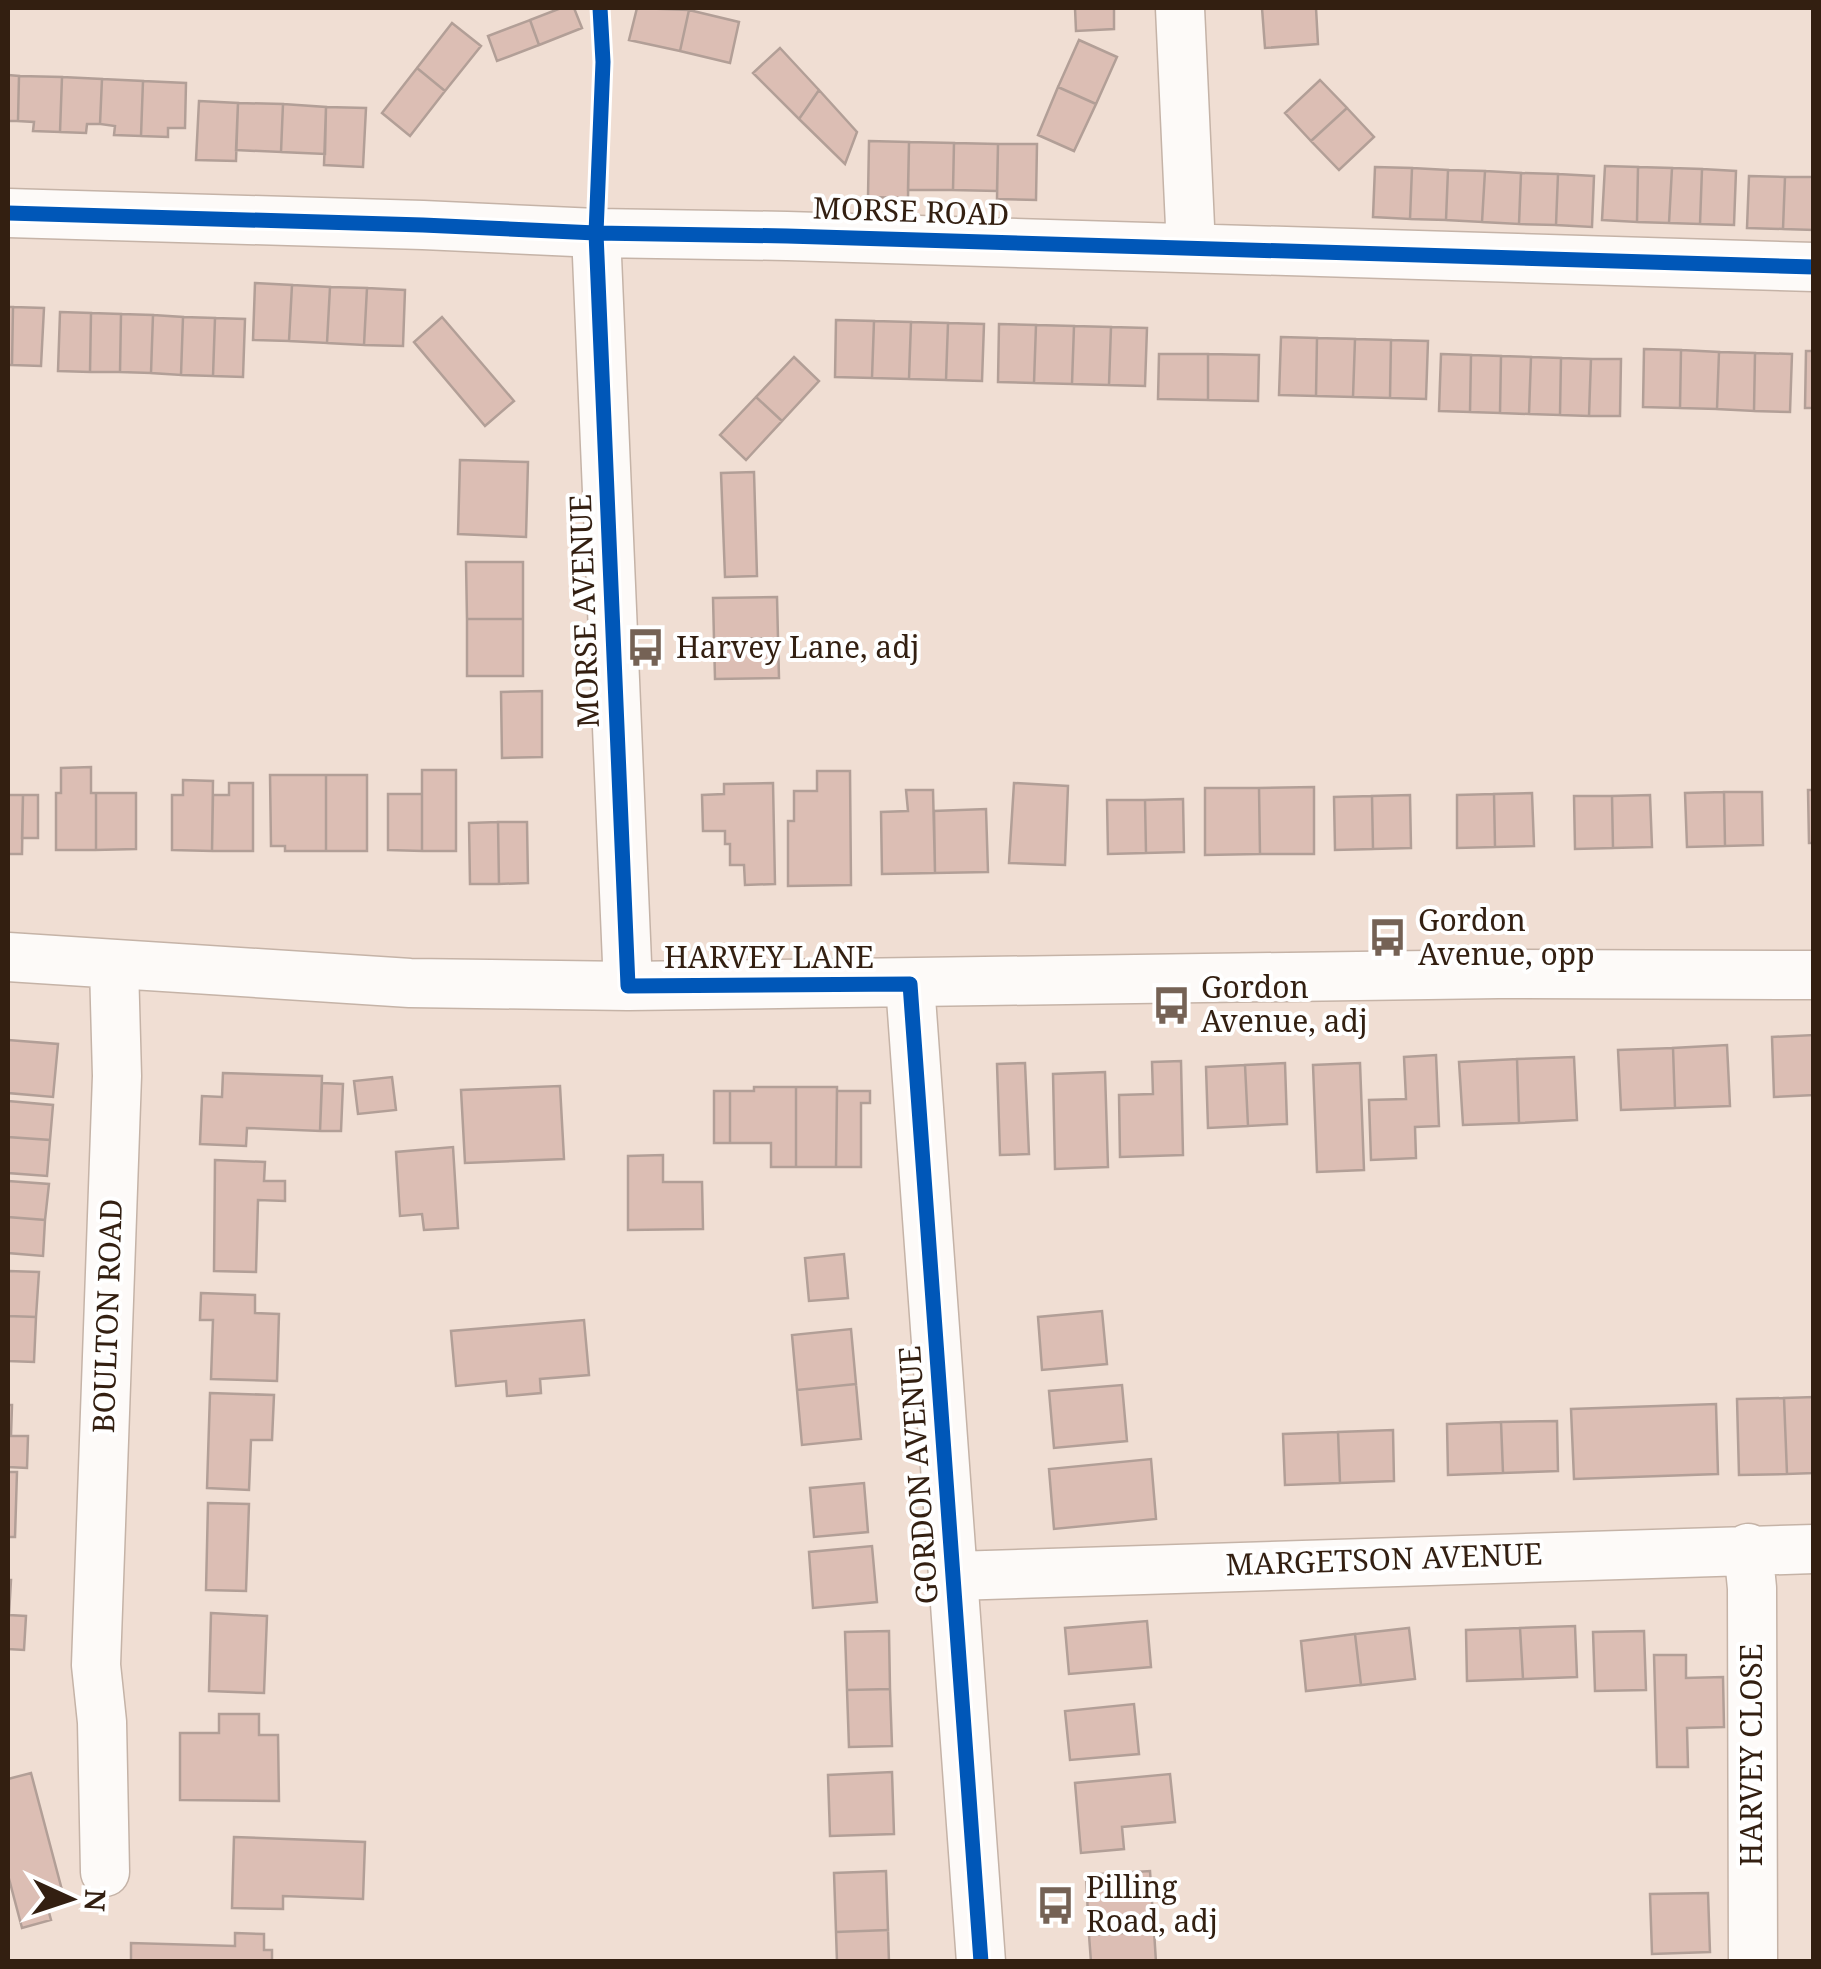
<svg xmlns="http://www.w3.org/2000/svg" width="1821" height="1969" viewBox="0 0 1821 1969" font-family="'Noto Serif',serif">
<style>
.building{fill:#dcbeb4;stroke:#b29f97;stroke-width:2.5}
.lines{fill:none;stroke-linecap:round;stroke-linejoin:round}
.minor-casing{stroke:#c5b3a7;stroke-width:51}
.minor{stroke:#fdfaf8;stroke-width:48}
.cycleway-casing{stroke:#fff;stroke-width:21}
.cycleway{stroke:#0057b8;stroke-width:15}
.labels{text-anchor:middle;stroke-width:8;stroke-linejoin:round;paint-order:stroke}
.street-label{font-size:30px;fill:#331f11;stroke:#fff}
.poi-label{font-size:30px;fill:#331f11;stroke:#fff;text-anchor:start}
</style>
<rect width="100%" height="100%" fill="#f0ded3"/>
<!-- building -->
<path class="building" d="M561,8h13l8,20 -43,17 -9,-25z
M637,8l52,2 -9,41 -51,-11z
M1075,8h39v21l-38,2z
M1262,8h54l2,36 -53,4z
M689,10l50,12 -9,41 -50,-12z
M530,20l9,25 -42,16 -9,-25z
M452,23l29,23 -36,45 -28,-23z
M1079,40l38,17 -21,47 -38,-17z
M780,48l39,42 -20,29 -46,-46z
M417,68l28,23 -35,45 -28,-23z
M8,75l11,1 -1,45h-10z
M19,76l43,1 -2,55 -27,-1 1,-9 -16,-1z
M62,77l40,2 -2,45h-13l-1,9 -26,-1z
M102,79l41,2 -2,55 -27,-1 1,-9 -15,-2z
M1320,80l27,28 -36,33 -26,-28z
M143,81l43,2 -1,45h-17v9l-27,-1z
M1058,87l38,17 -22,47 -36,-16z
M819,90l38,42 -12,32 -46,-45z
M199,101l39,2 -2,58 -40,-1z
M238,103l45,1 -2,48 -45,-2z
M283,104l43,3 -1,47 -44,-2z
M326,107l40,1 -3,59 -39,-2z
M1347,108l27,29 -35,33 -28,-29z
M869,141l40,1 -1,56 -40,-1z
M909,142l45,1 -1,47h-45z
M954,143l44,1 -1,47 -44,-1z
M998,144h39l-1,56 -39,-1z
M1605,166l33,1 -1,55 -35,-2z
M1375,167l37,1 -2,51 -37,-2z
M1638,167l34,1 -3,55 -32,-1z
M1412,168l36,2 -2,50 -36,-1z
M1672,168l30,1 -2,55 -31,-1z
M1702,169l34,2 -2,54 -34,-1z
M1448,170l37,1 -3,51 -36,-2z
M1485,171l36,2 -2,51 -37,-2z
M1521,173l37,1 -2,51 -37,-1z
M1558,174l36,2 -2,51 -36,-2z
M1749,176l36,1 -2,52 -36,-1z
M1785,177h29v53l-31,-1z
M255,283l37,2 -3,56 -36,-1z
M292,285l38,2 -3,56 -38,-2z
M330,287l37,1 -3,57 -37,-2z
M367,288l38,2 -2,56 -39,-1z
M8,307h5l-1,58h-4z
M13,307l31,1 -3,58 -29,-1z
M60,312l31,1 -1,59 -32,-1z
M91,313l30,1 -1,58h-30z
M121,314l32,1 -2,58 -31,-1z
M153,315l30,2 -2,58 -30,-2z
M183,317l32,1 -2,58 -32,-1z
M442,317l72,84 -29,25 -71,-84z
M215,318l30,1 -2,58 -30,-1z
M836,320l38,1 -2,57 -37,-1z
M874,321l37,1 -2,57 -37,-1z
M911,322l37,1 -2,57 -37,-1z
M948,323l36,1 -2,57 -36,-1z
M999,324l37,1 -2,58 -36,-1z
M1036,325l38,1 -2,58 -38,-1z
M1074,326l37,1 -2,58 -37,-1z
M1111,327l36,1 -2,58 -36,-1z
M1281,337l36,1 -1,58 -37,-1z
M1317,338l38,1 -2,58 -37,-1z
M1355,339l36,1 -1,58 -37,-1z
M1391,340l37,1 -2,58 -36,-1z
M1644,349l37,1 -1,58 -37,-1z
M1681,350l38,2 -2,57 -37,-1z
M1806,351h8v57h-9z
M1719,352l36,1 -1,58 -37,-2z
M1755,353l37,1 -2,58 -36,-1z
M1159,354h49v46l-50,-1z
M1208,354l51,1 -1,46 -50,-1z
M1441,354l30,1 -1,57 -31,-1z
M1471,355l30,1 -1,57 -30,-1z
M1501,356l30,1 -2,57 -29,-1z
M794,357l25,24 -37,40 -26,-24z
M1531,357l30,1 -1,57 -31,-1z
M1561,358l30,1 -2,57 -29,-1z
M1591,359h30l-1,57h-31z
M756,397l26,24 -36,39 -26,-25z
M460,460l68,2 -2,75 -68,-3z
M754,472l3,104 -32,1 -4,-104z
M466,562h57v57h-56z
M777,597l1,41 -64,1 -1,-41z
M467,619h56v57h-56z
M778,638l1,40 -64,1 -1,-40z
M542,691v66l-40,1 -1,-66z
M91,767v26h5v57h-40v-57h5v-25z
M422,770h34v81h-34z
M817,771h33l1,114 -63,1v-65h6v-30h23z
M270,775h56v76h-41v-5h-14z
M326,775h41v76h-41z
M183,780l30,1 -1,70 -40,-1v-55h11z
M229,783h24v68h-41l1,-56h16z
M773,783l2,101 -30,1 -1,-20h-14v-21h-5v-13h-22l-1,-36 22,-1v-10z
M1014,783l54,3 -3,79 -56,-2z
M1314,787v67h-54l-1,-66z
M1205,788h54l1,66 -55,1z
M906,790h27l2,83 -53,1 -1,-62 27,-1z
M1808,790h6v53h-5z
M1724,792h38l1,53 -38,1z
M1724,792l1,54 -38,1 -2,-54z
M96,793h40v56l-40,1z
M1532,793l2,53 -39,1 -1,-53z
M388,794h34v57l-34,-1z
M1494,794l1,53 -38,1v-53z
M8,795h15l-1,59h-14z
M23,795h15v43h-16z
M1410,795l1,53 -38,1 -1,-53z
M1650,795l2,52 -39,1 -1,-52z
M1372,796l1,53 -38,1 -1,-53z
M1574,796h38l1,52 -38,1z
M1183,799l1,53 -38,1 -1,-53z
M1107,800h38l1,53 -38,1z
M986,809l2,63 -53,1 -1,-62z
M498,822h29l1,61 -29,1z
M498,822l1,62h-29l-1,-61z
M1814,1035v60l-40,2 -2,-60z
M8,1040l50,4 -5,53 -45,-4z
M1727,1045l3,61 -55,2 -2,-60z
M1673,1048l2,60 -54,2 -3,-60z
M1436,1055l3,71 -24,1 1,31 -45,2 -2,-60 37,-1 -2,-42z
M1574,1057l3,63 -58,3 -2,-64z
M1517,1059l2,64 -56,2 -4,-63z
M1181,1061l2,94 -63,2 -1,-62 34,-1 -1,-32z
M1025,1063l4,91 -29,1 -3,-91z
M1285,1063l2,61 -39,2 -3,-61z
M1360,1063l4,107 -47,2 -4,-107z
M1245,1065l3,61 -40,2 -2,-61z
M1105,1072l3,95 -53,2 -2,-95z
M223,1073l99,3 -2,55 -73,-3 -1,18 -46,-2 2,-48 20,1z
M392,1077l4,33 -38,4 -4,-33z
M322,1083l21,1 -2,47h-21z
M560,1086l4,73 -99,4 -4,-73z
M754,1087h42v80h-25v-24h-41v-52h24z
M796,1087h41l-1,80h-40z
M714,1091h16v52h-16z
M837,1091h33v12h-9v64h-25z
M8,1101l45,4 -3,35 -42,-3z
M8,1137l42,3 -3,36 -39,-3z
M453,1147l5,81 -34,2 -2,-16 -22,2 -4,-64z
M663,1155v27h39l1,47 -75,1v-74z
M215,1160l50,2 -1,19h21v20l-27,-1 -2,72 -42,-1z
M8,1181l41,3 -4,36 -37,-3z
M8,1217l37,3 -2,36 -35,-3z
M844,1254l4,44 -39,3 -4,-43z
M8,1271l31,1 -3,45 -28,-1z
M201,1293l54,2v18l24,1 -2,67 -66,-2 2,-59h-13z
M1102,1311l5,53 -65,6 -4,-53z
M8,1316l28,1 -2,45 -26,-1z
M584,1320l5,55 -49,4 1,14 -34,3 -1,-15 -50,5 -5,-55z
M851,1329l5,55 -59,6 -5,-55z
M856,1384l5,55 -59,6 -5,-55z
M1122,1385l5,56 -73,7 -5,-57z
M210,1393l64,2 -2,45h-21l-2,50 -42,-2z
M1814,1397v76l-27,1 -3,-76z
M1784,1398l3,76 -48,1 -2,-76z
M1716,1404l2,70 -144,5 -3,-70z
M8,1405h4l-1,31h17l-1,32 -19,-1z
M1557,1421l1,50 -55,2 -2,-51z
M1501,1422l2,51 -55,2 -1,-51z
M1393,1430l1,51 -54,2 -2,-51z
M1338,1432l2,51 -55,2 -2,-51z
M1151,1459l5,60 -102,10 -5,-60z
M8,1472h9l-2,65h-7z
M864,1483l4,49 -54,5 -4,-49z
M208,1503l41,1 -3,87 -40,-1z
M872,1546l5,56 -64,6 -4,-56z
M8,1580h3l-2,35 17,1 -2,34 -16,-1z
M211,1613l56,3 -3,77 -55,-2z
M1147,1621l4,46 -82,7 -4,-46z
M1575,1626l2,51 -54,2 -3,-51z
M1409,1628l6,51 -54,6 -6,-51z
M1520,1628l3,51 -56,2 -1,-51z
M889,1631l1,58 -43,1 -2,-58z
M1644,1631l2,59 -51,1 -2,-59z
M1355,1634l6,51 -55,6 -5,-50z
M1654,1655h32v23l37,-1 1,50 -37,1 1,39h-31z
M890,1689l2,57 -43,1 -2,-57z
M1134,1704l5,50 -69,6 -5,-49z
M219,1714h40v21h19l1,66 -99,-1v-67h39z
M892,1772l2,62 -64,2 -2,-61z
M31,1773l31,117 -18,4 7,26 -29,8 -14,-53v-96z
M1170,1774l5,48 -53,5 2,22 -43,4 -6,-70z
M234,1837l131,5 -2,57 -80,-3v13l-51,-1z
M886,1871l2,59 -52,2 -2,-59z
M1150,1871l4,60 -65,4 -3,-60z
M1708,1893l2,59 -58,2 -2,-60z
M888,1930l1,32h-52l-1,-30z
M1154,1931l2,31h-65l-2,-27z
M235,1933l29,1v16h8v12h-141v-19l104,3z"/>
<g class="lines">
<defs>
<path id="minor" d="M1180,8l11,240
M8,213l415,12 173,8 191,3 1027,31
M596,233l32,753
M8,957l402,26 218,3 870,-12 316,1
M910,984l71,978
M1748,1548l4,40 1,374
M954,1576l860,-27
M105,1872l-3,-150 -6,-57 21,-589 -3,-110"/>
</defs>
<!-- minor casing -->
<use href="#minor" class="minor-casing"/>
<!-- minor -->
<use href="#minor" class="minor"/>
<defs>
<path id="cycleway" d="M600,8l3,54 -7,171 32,753 282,-2 71,978
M8,213l415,12 173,8 191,3 1027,31"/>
</defs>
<!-- cycleway casing -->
<use href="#cycleway" class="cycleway-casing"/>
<!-- cycleway -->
<use href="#cycleway" class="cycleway"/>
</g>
<!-- icons -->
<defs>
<symbol id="bus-bare" viewBox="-9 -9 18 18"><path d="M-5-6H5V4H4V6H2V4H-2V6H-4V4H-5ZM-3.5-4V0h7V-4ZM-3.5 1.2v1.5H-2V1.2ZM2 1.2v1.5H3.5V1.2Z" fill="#756255" stroke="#fff" stroke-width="2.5" paint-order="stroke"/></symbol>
</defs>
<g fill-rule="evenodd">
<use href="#bus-bare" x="618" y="620" width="55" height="55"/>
<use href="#bus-bare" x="1360" y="910" width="55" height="55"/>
<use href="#bus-bare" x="1144" y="978" width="55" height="55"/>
<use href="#bus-bare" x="1028" y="1878" width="55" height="55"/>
</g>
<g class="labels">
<!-- street labels -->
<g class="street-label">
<text transform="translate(911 212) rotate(2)" y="10">MORSE ROAD</text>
<text transform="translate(585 611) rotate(-92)" y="10">MORSE AVENUE</text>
<text x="769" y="968">HARVEY LANE</text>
<text transform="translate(108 1316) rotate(-88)" y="10">BOULTON ROAD</text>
<text transform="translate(919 1475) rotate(-94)" y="10">GORDON AVENUE</text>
<text transform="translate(1384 1560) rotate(-2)" y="10">MARGETSON AVENUE</text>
<text transform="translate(1752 1755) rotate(-90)" y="10">HARVEY CLOSE</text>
</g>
<!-- poi labels -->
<g class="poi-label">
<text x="676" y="658">Harvey Lane, adj</text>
<text x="1418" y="931">Gordon<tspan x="1418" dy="34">Avenue, opp</tspan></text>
<text x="1201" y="998">Gordon<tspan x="1201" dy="34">Avenue, adj</tspan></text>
<text x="1086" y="1898">Pilling<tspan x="1086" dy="34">Road, adj</tspan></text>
</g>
</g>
<!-- border -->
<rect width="1821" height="1969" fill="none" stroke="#331f11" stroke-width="20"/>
<!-- north arrow -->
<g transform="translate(70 1899) rotate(93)" stroke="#ffffff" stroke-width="8" paint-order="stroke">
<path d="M0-8L18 38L0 25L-18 38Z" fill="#331f11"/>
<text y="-15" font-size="28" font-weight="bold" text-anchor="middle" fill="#331f11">N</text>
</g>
</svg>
